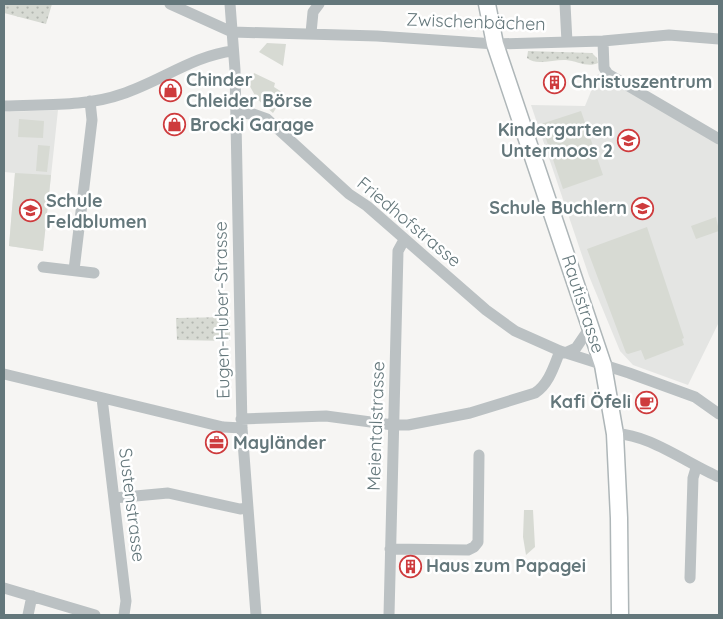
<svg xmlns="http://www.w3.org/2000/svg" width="723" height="619" viewBox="0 0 723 619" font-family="Quicksand,sans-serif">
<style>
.built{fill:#e4e5e3}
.grass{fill:url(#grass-dots)}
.park{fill:#d7dad3}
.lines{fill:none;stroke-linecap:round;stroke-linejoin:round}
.secondary-casing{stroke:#aeb6b8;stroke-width:19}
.street{stroke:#bbc1c3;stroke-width:11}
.secondary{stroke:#fff;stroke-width:16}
.labels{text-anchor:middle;stroke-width:5;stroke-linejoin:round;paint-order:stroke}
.street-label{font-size:18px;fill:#64777b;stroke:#fff}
.poi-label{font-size:18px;font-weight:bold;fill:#64777b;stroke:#fff;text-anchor:start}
</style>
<defs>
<pattern id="grass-dots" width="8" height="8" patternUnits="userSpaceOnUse" patternTransform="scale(1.25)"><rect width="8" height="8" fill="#d7dad3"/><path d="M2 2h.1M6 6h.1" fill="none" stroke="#b2b6b0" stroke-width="1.8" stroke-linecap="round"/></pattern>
</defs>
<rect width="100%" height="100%" fill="#f6f5f3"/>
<!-- built -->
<path class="built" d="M598,74l121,67v181l-31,63 -55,-20 -13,-14 -31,-75 -58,-171 54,1z
M58,110l-15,141 -34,-5 6,-73 -11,-1v-60z"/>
<!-- grass -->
<path class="grass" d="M4,4h48l-6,20 -42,-11z
M528,51l64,2 5,5 1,5c-10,5 -21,-2 -32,-3 -11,-1 -31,6 -39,-2z
M230,317v24l-53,-1 -1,-22z"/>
<!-- park -->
<path class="park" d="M267,43l19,1 -3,22 -24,-14z
M254,73l21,10 -1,4 11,7 -12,19 -16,-14 -10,-18 3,-6 3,1z
M581,111l22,64 -40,14 -22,-65z
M19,119l25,2 -1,17 -25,-1z
M38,145l12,1 -3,26 -11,-1z
M15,173l36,2 -8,76 -34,-5z
M716,217l3,14 -23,8 -5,-13z
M647,227l37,111 -2,1 2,6 -39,15 -4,-10 -13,4 -2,-1 -39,-104z
M524,510h9l2,37 -9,8 -3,-18z"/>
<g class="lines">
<defs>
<path id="secondary" d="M487,4l8,40 108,321 12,69 4,84 1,97"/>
</defs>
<!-- secondary casing -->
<use href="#secondary" class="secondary-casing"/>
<!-- street -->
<path class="street" d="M170,4l62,28 145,4 118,8 108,-3 66,-6 50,4
M230,4l5,66 7,358 14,187
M565,4l2,38
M311,33l2,-21 6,-8
M603,41l1,27 4,6 111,65
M4,106c38,-2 82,1 118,-12 37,-12 73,-39 111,-43
M236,113l17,1 14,5 82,75 18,12 119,104 29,21 45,20 69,22 66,24 24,17
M43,267l51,6
M74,270l18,-150 -2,-19
M565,353l11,-5 15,-22
M4,374l219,53 19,1
M102,398l24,203 -2,14
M241,419l85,-3 67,9h15l62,-12 65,-20c14,-9 19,-27 25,-42
M615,434c30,-2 75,31 104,43
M114,498l54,-5 72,16 8,-1
M390,549l78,1 6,-3 4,-5 1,-87
M690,578l3,-100 3,-10
M4,588l91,27
M28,615l4,-19
M389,615l9,-364 6,-11"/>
<!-- secondary -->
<use href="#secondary" class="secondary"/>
</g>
<!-- icons -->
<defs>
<symbol id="building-ring" viewBox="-11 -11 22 22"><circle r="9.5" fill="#fff" stroke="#ce3b3d" stroke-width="1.5"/><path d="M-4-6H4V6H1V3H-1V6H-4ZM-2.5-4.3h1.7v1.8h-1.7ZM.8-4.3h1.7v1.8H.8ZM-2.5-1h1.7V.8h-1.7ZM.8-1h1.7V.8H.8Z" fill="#ce3b3d"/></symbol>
<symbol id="shop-ring" viewBox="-11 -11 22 22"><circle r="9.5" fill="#fff" stroke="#ce3b3d" stroke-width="1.5"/><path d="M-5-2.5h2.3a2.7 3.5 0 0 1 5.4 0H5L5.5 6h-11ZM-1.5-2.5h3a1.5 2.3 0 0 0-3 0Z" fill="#ce3b3d"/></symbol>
<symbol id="school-ring" viewBox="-11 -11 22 22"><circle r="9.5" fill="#fff" stroke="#ce3b3d" stroke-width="1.5"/><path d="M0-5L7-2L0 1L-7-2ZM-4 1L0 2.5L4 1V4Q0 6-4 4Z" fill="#ce3b3d"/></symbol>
<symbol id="cafe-ring" viewBox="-11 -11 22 22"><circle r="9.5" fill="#fff" stroke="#ce3b3d" stroke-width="1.5"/><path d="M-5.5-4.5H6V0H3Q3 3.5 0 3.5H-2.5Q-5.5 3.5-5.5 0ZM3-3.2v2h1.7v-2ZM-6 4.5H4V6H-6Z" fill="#ce3b3d"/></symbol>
<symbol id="office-ring" viewBox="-11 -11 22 22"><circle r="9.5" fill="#fff" stroke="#ce3b3d" stroke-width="1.5"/><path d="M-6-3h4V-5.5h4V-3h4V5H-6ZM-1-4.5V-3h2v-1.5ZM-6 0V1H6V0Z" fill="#ce3b3d"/></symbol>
</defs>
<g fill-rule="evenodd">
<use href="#building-ring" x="542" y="70" width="25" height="25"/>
<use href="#shop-ring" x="158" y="78" width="25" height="25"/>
<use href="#shop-ring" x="162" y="112" width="25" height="25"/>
<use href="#school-ring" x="616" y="128" width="25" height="25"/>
<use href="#school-ring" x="630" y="196" width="25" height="25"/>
<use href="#school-ring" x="18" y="198" width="25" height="25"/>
<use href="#cafe-ring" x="634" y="390" width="25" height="25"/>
<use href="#office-ring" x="204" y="430" width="25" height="25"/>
<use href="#building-ring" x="398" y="554" width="25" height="25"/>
</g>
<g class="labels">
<!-- street labels -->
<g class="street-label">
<text transform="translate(476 22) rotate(2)" y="6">Zwischenbächen</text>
<text transform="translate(409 222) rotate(40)" y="6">Friedhofstrasse</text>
<text transform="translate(583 304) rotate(72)" y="6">Rautistrasse</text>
<text transform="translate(222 310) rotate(-91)" y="6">Eugen-Huber-Strasse</text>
<text transform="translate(376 426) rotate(-88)" y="6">Meientalstrasse</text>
<text transform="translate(132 505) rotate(83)" y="6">Sustenstrasse</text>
</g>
<!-- poi labels -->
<g class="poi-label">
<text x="186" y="86">Chinder<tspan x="186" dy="21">Chleider Börse</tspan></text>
<text x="571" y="88">Christuszentrum</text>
<text x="190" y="131">Brocki Garage</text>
<text x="613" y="136" text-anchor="end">Kindergarten<tspan x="613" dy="21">Untermoos 2</tspan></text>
<text x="46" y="207">Schule<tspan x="46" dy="21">Feldblumen</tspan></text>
<text x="627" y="214" text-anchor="end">Schule Buchlern</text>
<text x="631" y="408" text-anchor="end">Kafi Öfeli</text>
<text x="233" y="449">Mayländer</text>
<text x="426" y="572">Haus zum Papagei</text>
</g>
</g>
<!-- border -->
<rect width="723" height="619" fill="none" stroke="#64777b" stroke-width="10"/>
</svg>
